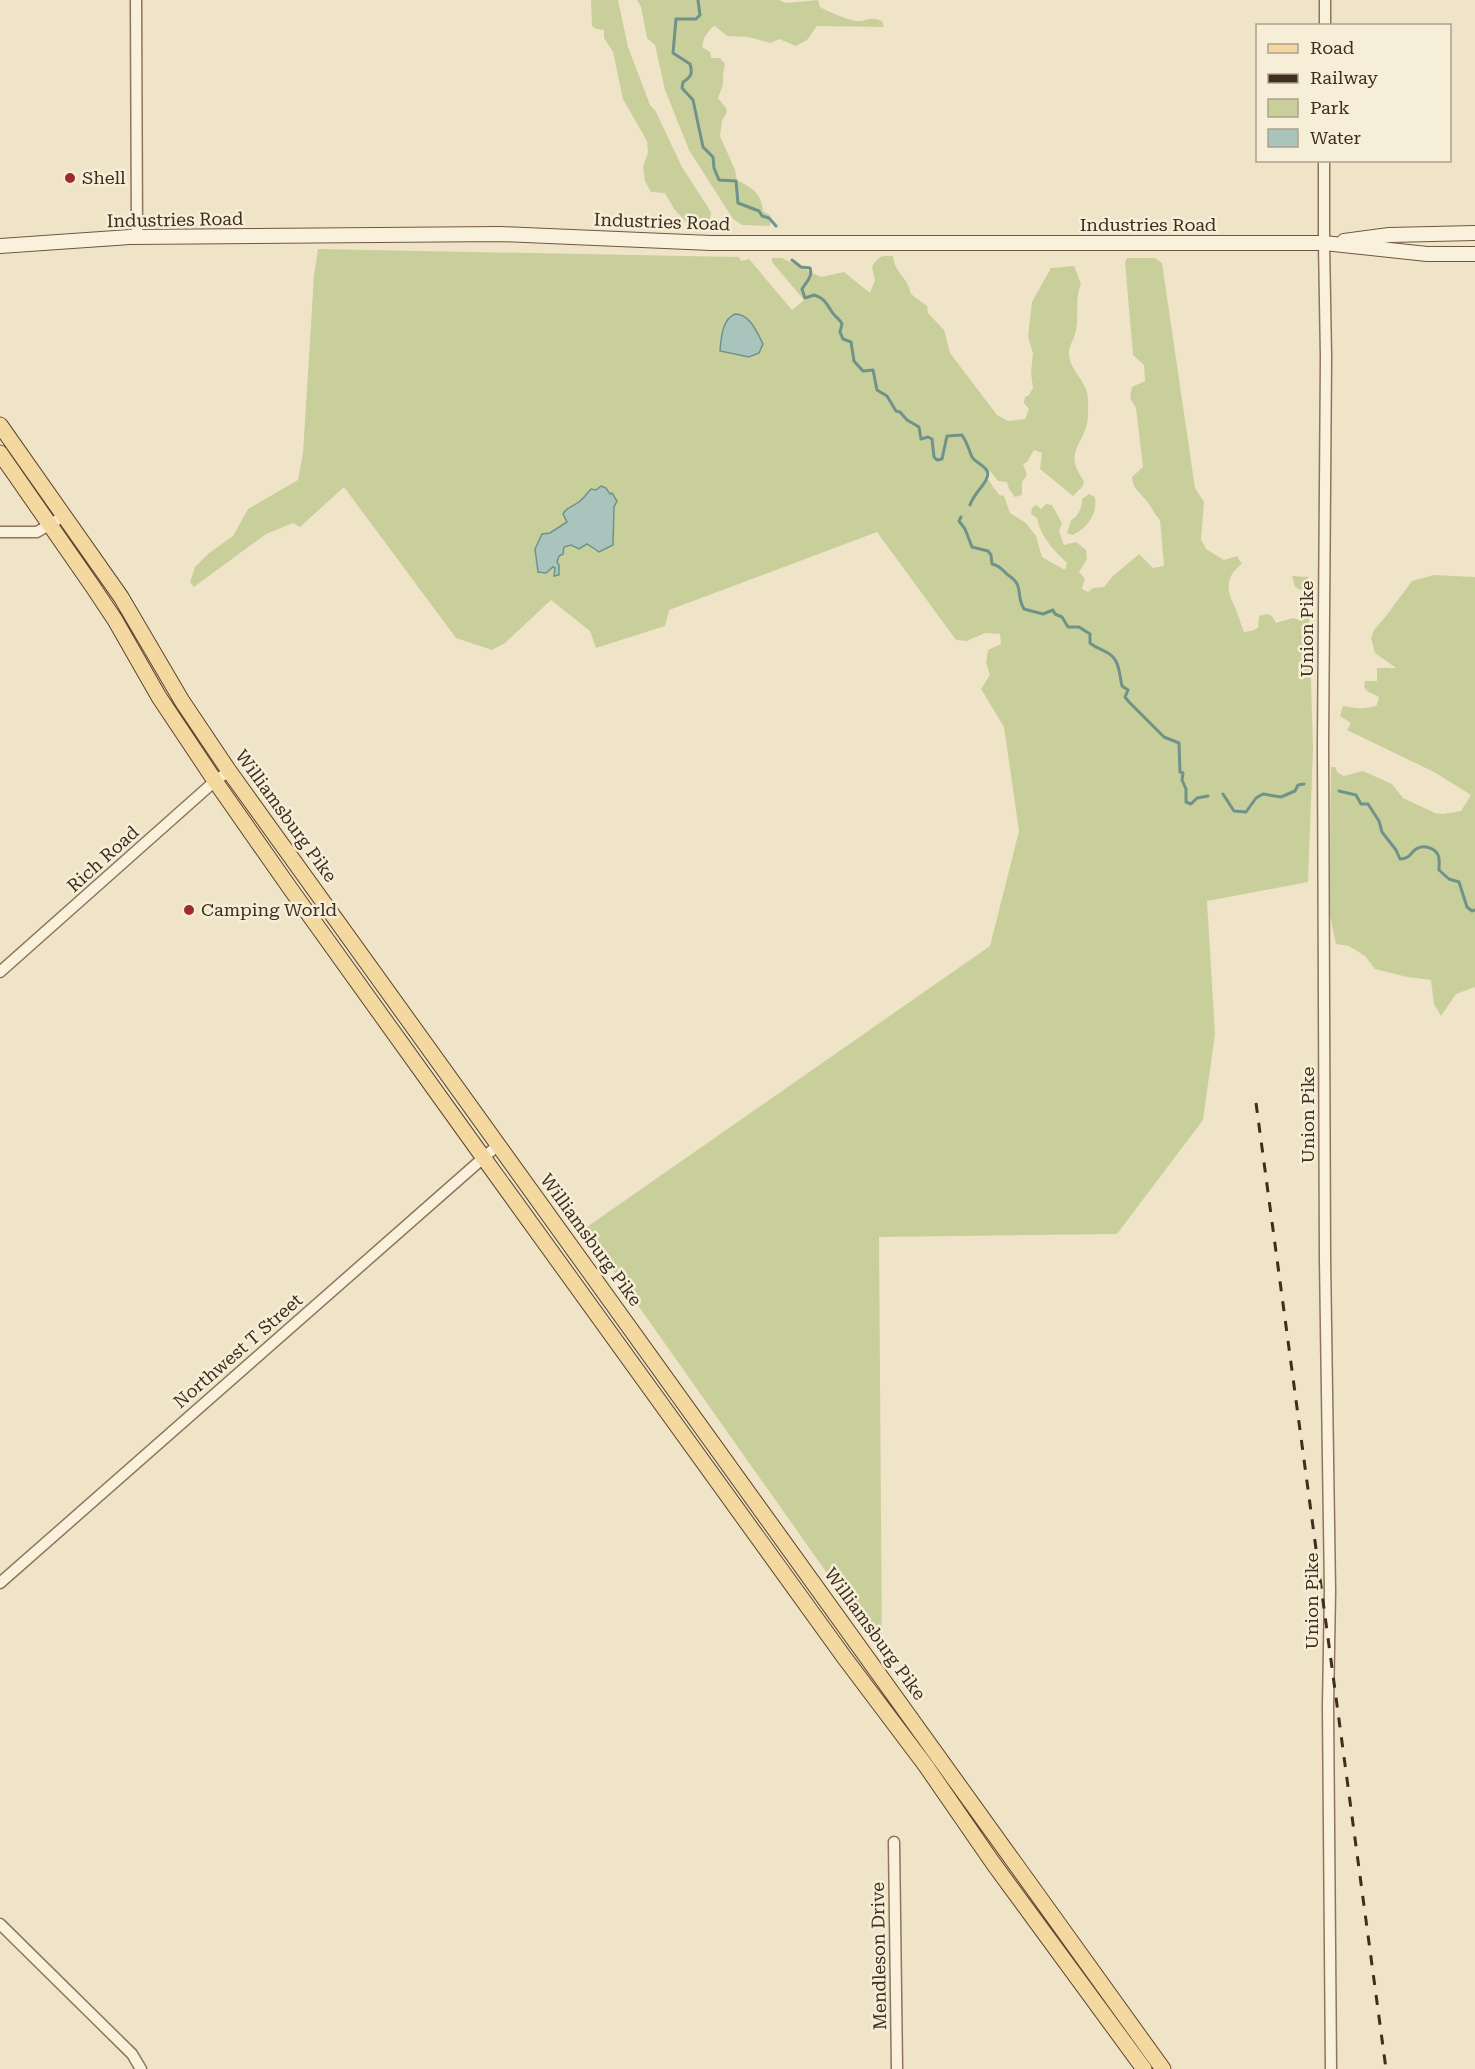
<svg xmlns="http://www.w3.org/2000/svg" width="1475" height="2069" viewBox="0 0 1475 2069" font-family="'Roboto Serif',serif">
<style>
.green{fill:#c9cf9b;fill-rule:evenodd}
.water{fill:#a9c4bc;stroke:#6f938a;stroke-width:1.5}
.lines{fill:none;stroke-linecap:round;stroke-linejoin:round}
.stream{stroke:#6f938a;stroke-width:3}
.street-casing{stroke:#8d765c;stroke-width:13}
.secondary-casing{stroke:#6f573f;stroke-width:16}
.primary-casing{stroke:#5b4430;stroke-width:17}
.street{stroke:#faf1dc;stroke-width:10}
.secondary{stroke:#faf1dc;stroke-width:14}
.primary{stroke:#f3d9a0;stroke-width:15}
.rail{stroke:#3d2e20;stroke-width:3;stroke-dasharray:10 10;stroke-linecap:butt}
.poi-dot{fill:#9e2a2b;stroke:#f7eed8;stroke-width:2}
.labels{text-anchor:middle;stroke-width:5;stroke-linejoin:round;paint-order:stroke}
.poi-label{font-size:18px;fill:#3d2e20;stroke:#f7eed8;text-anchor:start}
.street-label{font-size:18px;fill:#3d2e20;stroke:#f7eed8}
</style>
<rect width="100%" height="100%" fill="#f0e4c8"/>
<!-- green -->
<path class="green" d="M591,0h27l10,47 22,58 5,5 27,57 29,45 -1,8 -7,5h-14l-15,-16 -9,-16 -14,-1 -6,-11 -2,-14 5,-14 -1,-12 -24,-42 -10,-47 -9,-14v-8l-8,-1 -4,-3z
M637,0h142l7,3 32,-3 2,7c7,4 29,14 38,14 10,0 12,-5 24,0l2,6 -67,-1 -10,14 -11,6 -17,-7 -8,4 -23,-6 -21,-1 -12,-10 -3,1 -8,11 -2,9 8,5 1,6h9l5,6 -2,10v11l-5,13 8,10 1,4 -5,9 -2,15 15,34 2,10c15,8 24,12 26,31l7,4v11l-28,-1 -9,-6 -44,-69 -24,-60 -10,-45 -8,-7 -6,-31z
M318,249l421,8 2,4 8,-2 43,51 12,-10 -32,-38v-4h10l39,19 23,-5 26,21 5,-13 -3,-13c5,-10 9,-12 21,-11 2,18 15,21 18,38l16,12 1,7 16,17 6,23 47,62 11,6 17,-2 4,-10 -5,-6 1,-6 4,-2 4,-7 -2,-15 2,-20 -5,-16 4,-35 19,-34 23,-2 7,18c-7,16 -1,34 -6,50 -2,8 -7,13 -6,22 2,13 12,21 17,33 3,8 2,20 2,28 -3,29 -26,34 -4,64l-1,5 -10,10 -33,-27 2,-16 -8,-3 -7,12 -4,2 4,11 -5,7v13l-7,2 -6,-8 -2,-7 -9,-1 -8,-10 -5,4 14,20 5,1 6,17 16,10 10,13 6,21 23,13 2,-7c-13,-12 -27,-27 -30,-45l-6,-4 1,-6 4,-3 5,4 5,-5 6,1 10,18 -3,8 5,14 12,-3 10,8 1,9 -8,13 6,7 -3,10 6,3 5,-4 11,-1 9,-11 26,-22 14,14 11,-2 -4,-46c-7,-7 -9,-15 -15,-21 -7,-8 -12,-11 -13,-22l11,-10 -7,-59 -6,-10 2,-11 13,-6 -1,-16 -11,-10 -8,-93 2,-4h28l7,5 33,225 9,14 -3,37 5,10 18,11 13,-4 5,8c-15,11 -17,24 -8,41 4,8 6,18 10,27l7,-1 7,-3 1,-12 8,-2 5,2 4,7 17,-5 9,3 4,-11 -3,-19 -8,-4 -3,-11 16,1 5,172 -5,133 -101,19 8,133 -12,86 -86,114 -238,3 3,414 -298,-422 406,-283 29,-115 -15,-104 -23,-38 9,-14 -4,-12 2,-13 13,-6 -1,-10 -15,-1 -18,8 -11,-1 -79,-108 -208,78 -4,16 -69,22 -6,-17 -39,-31 -46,43 -13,7 -36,-12 -112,-151 -44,40 -7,-4 -27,11 -72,53 -4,-5 5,-15 13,-13 25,-18 15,-27 50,-29 5,-27 11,-177zM723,331l26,26 -29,-6zM596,490h12l8,13 -2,4v35l-2,4 -17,5 -8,-7 -5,3 -11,-2 -7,2 -5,9 -4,17v-5l-2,-1 -7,6 -8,-1c-1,-7 -3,-16 -3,-23 1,-11 24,-20 32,-27l1,-15 12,-5 8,-10z
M1089,494l6,3c2,18 -6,29 -22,38l-6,-2 4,-13c8,-4 11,-13 11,-21z
M1434,575l41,2v410l-19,7 -15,22 -7,-12 -3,-24 -24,-3 -32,-8 -10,-13 -16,-10 -13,-2 -7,-33 2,-144h4l3,6 6,3 19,-5 29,13 11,14 32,15 8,1 18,-3 10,-16 -37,-23 -87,-42 4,-7 -11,-7 3,-10c12,2 23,4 34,-1l2,-8 -12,-6 -3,-4 1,-6h12v-13h19l-21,-15 -4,-15 3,-8 12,-14 26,-35z"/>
<!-- water -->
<path class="water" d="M735,314c15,0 22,18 28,30l-4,9 -10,4 -29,-6c1,-12 2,-32 15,-37z
M601,486l5,2 4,6 2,-1 5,8 -3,6 -1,38 -14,7 -12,-8 -8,5 -8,-4 -7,2 -1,7 -4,2 -2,6 2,3v10l-5,1 1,-8 -2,-1 -7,6 -8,-1 -3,-23 7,-15 8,-1 17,-11 -4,-8c4,-8 10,-7 17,-13 4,-3 7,-8 11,-12l5,1z"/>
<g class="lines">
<!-- stream -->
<path class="stream" d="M698,0l2,15 -4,4h-20l-3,34 17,11c3,10 1,13 -7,18l-1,6 11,12 10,47 10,10 1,11 5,12 17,1 2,22 21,8 3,5 7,2 7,8
M792,260l9,7 9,1c3,9 -4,14 -8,21l3,9 9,-3c10,3 12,8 18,17 3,5 7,6 10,12l-2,8 3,7 8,3 3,19 9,10 10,-1 4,20 10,6 9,15 4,1 7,8 12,7 2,12 7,-2 4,2 2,18 3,3 5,-1 5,-23 15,-1c6,9 6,13 10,22 5,8 21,10 14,23 -5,9 -12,14 -16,25
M961,517l-2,4 6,8 7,18 16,4 3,4 1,9c9,2 10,6 16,11 17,11 7,19 16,34l19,5 10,-4 2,4 7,3 6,10h11l11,7v9c6,5 11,6 18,10 12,7 11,21 14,33l6,4 -3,7 4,5 35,35 15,6 1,29 3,1 -1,7 4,9v13l5,2 6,-6 11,-2
M1339,791l17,4 5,9h7l11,17 3,11 14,18 4,9c10,0 10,-6 16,-10 7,-5 19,-1 22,6 2,4 1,11 1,15l10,9 10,3 8,25 5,4 3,-1
M1223,794l11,17 12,1 10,-14 7,-4 18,3 14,-6 3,-6 6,-1"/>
<defs>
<path id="street" d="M136,0l1,237
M1325,26v-26
M1324,160v83l2,114 -3,387 2,515 5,332 -2,115 3,363
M0,532h37l27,-16
M0,972l215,-191 14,-10
M0,1583l498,-438
M894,1842l3,227
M0,1924l132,130 9,15"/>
<path id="secondary" d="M1344,241l45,-6 86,-2
M0,246l130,-9 371,-3 210,9h613l103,11h48"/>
<path id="primary" d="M0,425l121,172 61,104 47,70 934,1298
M0,453l93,134 22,33 44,77 56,84 77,110 191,266 361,500 82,109 67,97 151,206"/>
</defs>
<!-- street casing -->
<use href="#street" class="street-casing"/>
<!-- secondary casing -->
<use href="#secondary" class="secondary-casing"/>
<!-- primary casing -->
<use href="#primary" class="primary-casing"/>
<!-- street -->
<use href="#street" class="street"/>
<!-- secondary -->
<use href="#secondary" class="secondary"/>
<!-- primary -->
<use href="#primary" class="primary"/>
<!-- rail -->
<path class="rail" d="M1256,1103l130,966"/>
</g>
<!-- markers -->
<g class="poi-dot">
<circle cx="70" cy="178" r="6"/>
<circle cx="189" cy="910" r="6"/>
</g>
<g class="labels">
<!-- poi labels -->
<g class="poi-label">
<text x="82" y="184">Shell</text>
<text x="201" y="916">Camping World</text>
</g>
<!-- street labels -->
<g class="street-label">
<text transform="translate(175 220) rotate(-1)" y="6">Industries Road</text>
<text transform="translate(662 222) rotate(2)" y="6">Industries Road</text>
<text x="1148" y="231">Industries Road</text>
<text transform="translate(1307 629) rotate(-90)" y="6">Union Pike</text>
<text transform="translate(286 816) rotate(54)" y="6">Williamsburg Pike</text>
<text transform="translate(103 859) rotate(-42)" y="6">Rich Road</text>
<text transform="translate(1308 1115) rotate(-90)" y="6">Union Pike</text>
<text transform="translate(591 1240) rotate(54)" y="6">Williamsburg Pike</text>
<text transform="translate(238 1351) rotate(-41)" y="6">Northwest T Street</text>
<text transform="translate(1312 1601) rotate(-90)" y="6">Union Pike</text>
<text transform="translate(875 1634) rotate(54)" y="6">Williamsburg Pike</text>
<text transform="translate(879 1956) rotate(-91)" y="6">Mendleson Drive</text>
</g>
</g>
<!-- legend -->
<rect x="1256" y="24" width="195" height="138" fill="#f7eed8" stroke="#ada18e" stroke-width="1.5"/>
<rect x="1268" y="44" width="30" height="9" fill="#f3d9a0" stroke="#ada18e" stroke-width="1.5"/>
<text x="1310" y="54" font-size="18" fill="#3d2e20">Road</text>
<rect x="1268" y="74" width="30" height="9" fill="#3d2e20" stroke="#ada18e" stroke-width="1.5"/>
<text x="1310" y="84" font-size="18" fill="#3d2e20">Railway</text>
<rect x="1268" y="99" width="30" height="18" fill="#c9cf9b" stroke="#ada18e" stroke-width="1.5"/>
<text x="1310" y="114" font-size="18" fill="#3d2e20">Park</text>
<rect x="1268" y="129" width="30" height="18" fill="#a9c4bc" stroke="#ada18e" stroke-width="1.5"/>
<text x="1310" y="144" font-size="18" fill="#3d2e20">Water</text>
</svg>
